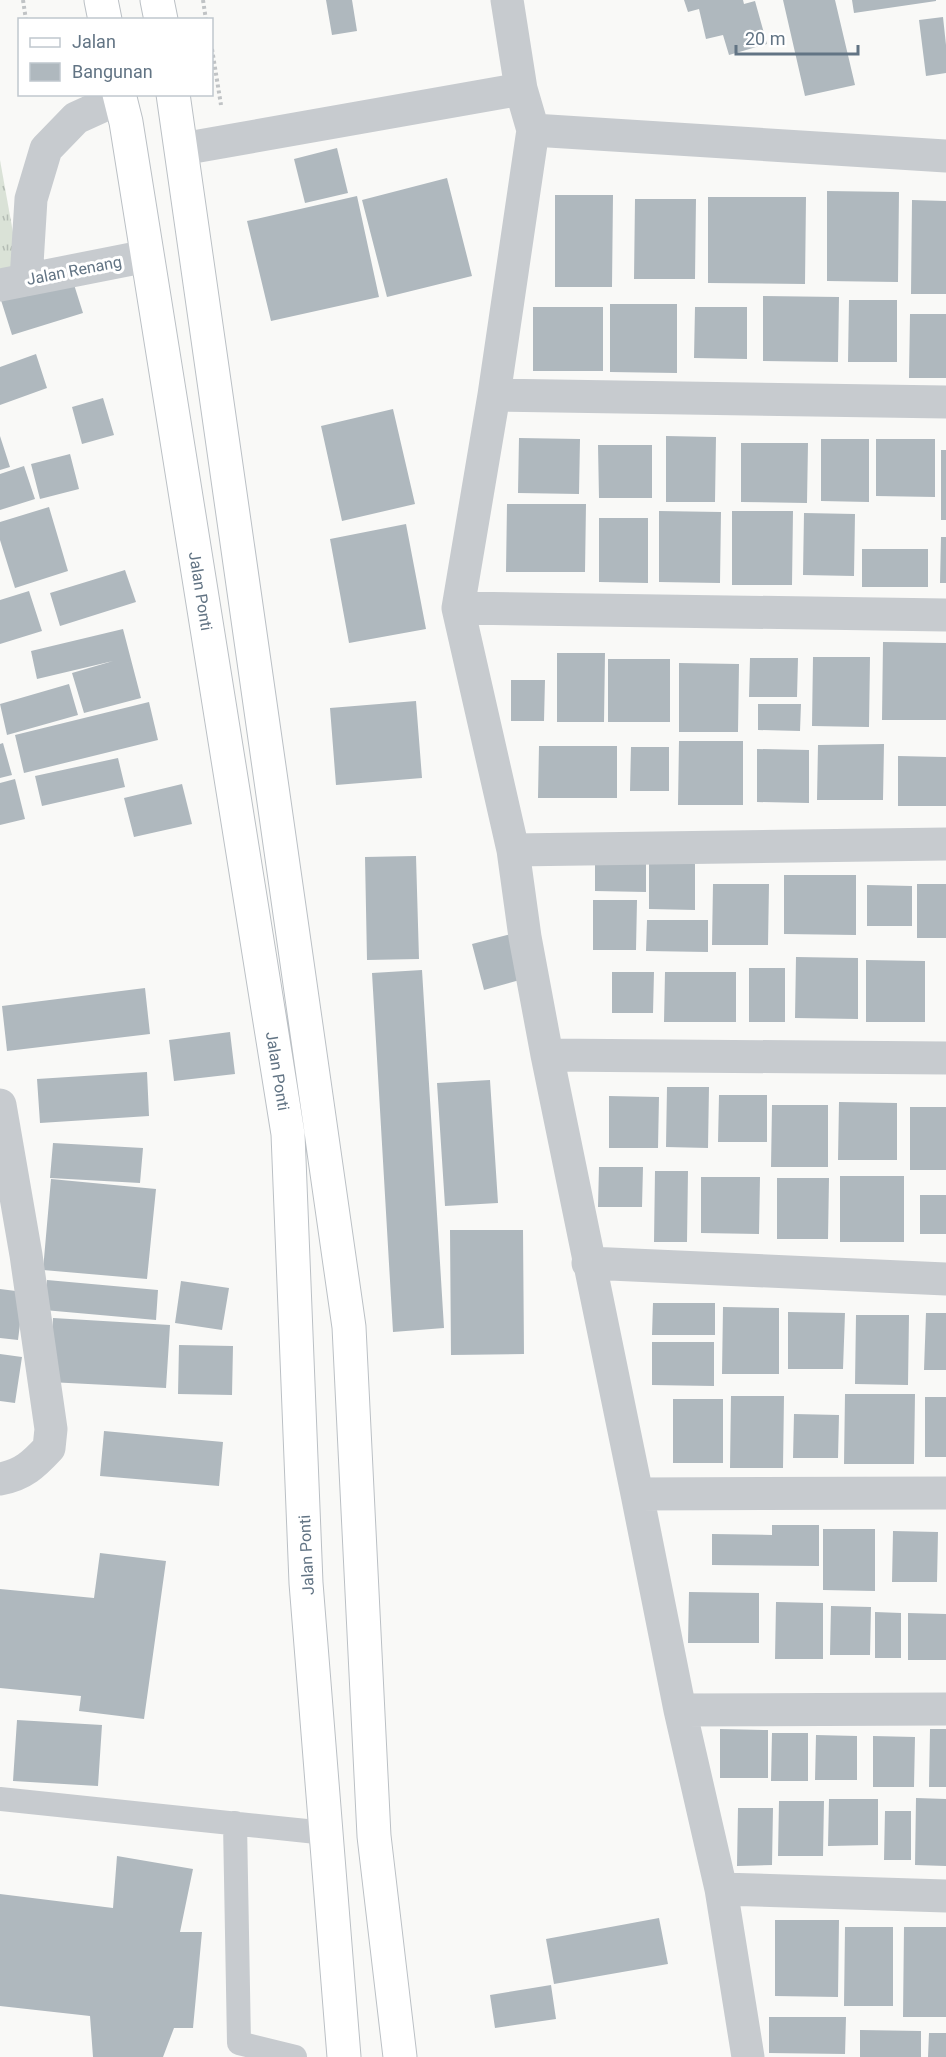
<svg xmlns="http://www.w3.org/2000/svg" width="946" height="2057" viewBox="0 0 946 2057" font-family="Roboto,sans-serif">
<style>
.park{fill:url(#park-tufts)}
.building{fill:#afb8be}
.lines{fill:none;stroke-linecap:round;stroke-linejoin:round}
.secondary-casing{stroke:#bbc0c5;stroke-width:35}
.path{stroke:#c0c3c5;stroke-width:4;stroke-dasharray:3 3;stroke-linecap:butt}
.service{stroke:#c7cbcf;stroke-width:24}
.minor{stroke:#c7cbcf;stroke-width:33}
.secondary{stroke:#fff;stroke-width:33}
.labels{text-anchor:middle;stroke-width:6;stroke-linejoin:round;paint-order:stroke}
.street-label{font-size:16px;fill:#627484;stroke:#fff}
</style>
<defs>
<pattern id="park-tufts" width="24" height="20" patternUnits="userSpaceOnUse" patternTransform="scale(1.5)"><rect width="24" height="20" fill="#dae2d7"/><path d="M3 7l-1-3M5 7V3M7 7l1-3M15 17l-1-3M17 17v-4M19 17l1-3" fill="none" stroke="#b4bcb4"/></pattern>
</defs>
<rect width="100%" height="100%" fill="#f9f9f7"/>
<!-- park -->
<path class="park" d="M0,160l21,117 -21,4z"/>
<!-- building -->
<path class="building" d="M326,0h26l5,31 -25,4z
M684,0h59l1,4 11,-3 12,43 -38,11 -6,-20 -17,4 -7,-30 -11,3z
M783,0h52l20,85 -50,11z
M852,0h84v1l-82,12z
M943,17l3,28v28l-20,3 -7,-56z
M337,148l11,45 -43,10 -11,-44z
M447,178l25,98 -85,21 -25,-97z
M827,191l72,1 -1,90 -71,-1z
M555,195h58l-1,92h-57z
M357,196l22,101 -108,24 -24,-100z
M708,197h98l-1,87 -97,-1z
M635,199h61l-1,80h-61z
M912,200l34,1v93h-35z
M71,275l12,38 -71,22 -12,-38z
M763,296l76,1 -1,65 -75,-1z
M849,300h48v62h-49z
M610,304h67v69l-67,-1z
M533,307h70v64h-70z
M695,307h52v52l-53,-1z
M910,314h36v64h-37z
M36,354l11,34 -47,17v-38z
M103,398l11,37 -32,9 -10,-37z
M393,409l22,95 -73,17 -21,-95z
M0,436l10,31 -10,3z
M666,436l50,1 -1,65h-49z
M519,438l61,1 -1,55 -61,-1z
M821,439h48v63l-48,-1z
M876,439h59v58l-59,-1z
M741,443h67l-1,60 -66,-1z
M598,445h54v53h-53z
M941,450h5v70h-5z
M70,454l9,35 -39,10 -9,-35z
M24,466l11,33 -35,11v-36z
M507,504h79l-1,68h-79z
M49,507l19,64 -53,17 -15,-48v-18z
M659,511l62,1 -1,71 -61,-1z
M732,511h61l-1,74h-60z
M804,513l51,1 -1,62 -51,-1z
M599,518h49v65l-49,-1z
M406,524l20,105 -77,14 -19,-104z
M941,537h5v46h-6z
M862,549h66v38h-66z
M125,570l11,32 -76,24 -10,-33z
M29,591l13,40 -42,13v-44z
M123,629l18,69 -57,15 -12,-40 41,-12 -76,18 -6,-28z
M883,642l63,1v77h-64z
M557,653h48l-1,69h-47z
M813,657h57l-1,70 -57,-1z
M750,658h48l-1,39h-48z
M608,659h62v63h-62z
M679,663l60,1 -1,68h-59z
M511,680h34l-1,41h-33z
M69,684l9,31 -71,20 -7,-31z
M416,701l6,77 -86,7 -6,-77z
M149,702l9,38 -134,33 -9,-38z
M758,704h43l-1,27 -42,-1z
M679,741h64v64h-65z
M3,743l9,32 -12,3v-34z
M884,744l-1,56h-66l1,-55z
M539,746h78v52h-79z
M631,747h38v44h-39z
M757,749l52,1v53l-52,-1z
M898,756l48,1v49h-48z
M118,758l7,29 -83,19 -7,-30z
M15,779l10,40 -25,6v-42z
M182,784l10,40 -58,13 -10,-39z
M416,856l3,103 -52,1 -2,-103z
M595,862h51v30l-51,-1z
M649,863l46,1v46l-46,-1z
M784,875h72v60l-72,-1z
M713,884h56l-1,61h-56z
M917,884h29v54h-29z
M867,885l45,1v40h-45z
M593,900h44l-1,50h-43z
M647,920h61v32l-62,-1z
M515,933l12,45 -43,12 -12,-46z
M796,957l62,1v61l-63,-1z
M866,960l59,1v61h-59z
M749,968h36v54h-36z
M422,970l22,358 -51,4 -21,-359z
M612,972h42l-1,41h-41z
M665,972h71v50h-72z
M145,988l5,46 -143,17 -5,-45z
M230,1032l5,42 -61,7 -5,-41z
M147,1072l2,44 -109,7 -3,-44z
M490,1080l8,123 -53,3 -8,-123z
M667,1087h42l-1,61 -42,-1z
M719,1095h48v47h-49z
M609,1096l50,1 -1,51h-49z
M839,1102l58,1v57h-59z
M772,1105h56v62h-57z
M910,1107h36v63h-36z
M53,1143l90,5 -3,35 -90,-5z
M599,1167h44l-1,40h-44z
M655,1171h33l-1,71h-33z
M840,1176h64v66h-64z
M701,1177h59l-1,57 -58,-1z
M777,1178h52l-1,61h-51z
M51,1179l105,10 -9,90 -104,-9z
M920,1195h26v39h-26z
M450,1230h73l1,124 -73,1z
M47,1280l111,10 -2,30 -112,-10z
M181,1281l48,7 -7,42 -47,-7z
M0,1289l24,3 -6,48 -18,-2z
M653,1303h62v32h-63z
M723,1307l56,1v66h-57z
M788,1312l57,1 -2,56h-55z
M926,1313h20v57h-22z
M856,1315h53l-1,70 -53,-1z
M53,1318l117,7 -4,63 -117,-6z
M652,1342h62v44l-62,-1z
M179,1345l54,1 -1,49 -54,-1z
M0,1354l22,3 -7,46 -15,-2z
M845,1394h70l-1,70h-70z
M731,1396h53l-1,72h-53z
M925,1397h21v60h-21z
M673,1399h50v64h-50z
M794,1414l45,1 -1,43h-45z
M104,1431l119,11 -4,44 -119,-10z
M772,1525h47v41l-107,-1v-31l60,1z
M823,1529h52v62l-52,-1z
M893,1531l45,1 -1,50h-45z
M100,1553l66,8 -22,158 -65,-8 2,-15 -81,-8v-99l94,9z
M689,1592l70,1v50h-71z
M776,1602l47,1v56h-48z
M831,1606l40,1 -1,48h-40z
M875,1612l26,1v45h-26z
M908,1613l38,1v46h-38z
M17,1720l85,5 -4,61 -85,-5z
M720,1729l48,1v48h-48z
M930,1729h16v58h-17z
M772,1733h36v48h-37z
M816,1735l41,1v44h-42z
M873,1736l42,1 -1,50h-41z
M916,1798l30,1v67l-31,-1z
M829,1799h49v46l-50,1z
M779,1801h45l-1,55h-45z
M738,1808h35l-1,57 -35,1z
M885,1811h26v49h-27z
M117,1856l76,13 -13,63h22l-9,96h-19l-11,29h-70l-3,-41 -90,-10v-112l113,14z
M659,1918l9,46 -114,20 -8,-45z
M775,1920h64l-1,77 -63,-1z
M845,1927h48v79h-49z
M904,1927h42v90h-43z
M551,1985l5,34 -61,9 -5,-33z
M769,2017h77l-1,37 -76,-1z
M860,2030l61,1v26h-61z
M929,2033h17v24h-18z"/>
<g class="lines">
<defs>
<path id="secondary" d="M101,0l4,20
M157,0l4,20
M119,94l7,28 162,1012 18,449 38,474
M173,94l176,1233 25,509 26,221"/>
</defs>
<!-- secondary casing -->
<use href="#secondary" class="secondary-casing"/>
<!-- path -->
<path class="path" d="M23,0l3,20
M203,0l3,20
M212,49l9,56"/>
<!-- service -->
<path class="service" d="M0,1799l326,34
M235,1823l4,220 56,14"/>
<!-- minor -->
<path class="minor" d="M507,0l14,89 12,41 -39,265 -36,213 55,242 12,87 22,118 90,439 43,216 41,179 27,168
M533,130l413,26
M182,149l339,-60
M26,280l5,-81 15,-50 30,-31 44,-20
M0,285l147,-29
M494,395l452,7
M458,608l488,7
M513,850l433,-6
M547,1055l399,3
M0,1105l26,150 25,174 -2,19c-15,16 -26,27 -49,31
M588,1263l358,16
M637,1494l309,-1
M680,1710l266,-1
M721,1889l225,7"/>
<!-- secondary -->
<use href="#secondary" class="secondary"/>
</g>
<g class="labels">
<!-- street labels -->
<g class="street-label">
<text transform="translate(74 270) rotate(-11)" y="6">Jalan Renang</text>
<text transform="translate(201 591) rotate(81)" y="6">Jalan Ponti</text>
<text transform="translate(278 1071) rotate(81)" y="6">Jalan Ponti</text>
<text transform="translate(306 1555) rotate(-93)" y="6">Jalan Ponti</text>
</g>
</g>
<!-- legend -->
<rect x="18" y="18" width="195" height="78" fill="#ffffff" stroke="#c0c7ce" stroke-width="1.5"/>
<rect x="30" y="38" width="30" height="9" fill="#ffffff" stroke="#c0c7ce" stroke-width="1.5"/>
<text x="72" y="48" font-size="18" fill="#627484">Jalan</text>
<rect x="30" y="63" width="30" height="18" fill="#afb8be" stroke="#c0c7ce" stroke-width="1.5"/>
<text x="72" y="78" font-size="18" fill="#627484">Bangunan</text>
<!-- scale -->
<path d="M736 45v9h122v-9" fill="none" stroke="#627484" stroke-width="3"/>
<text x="745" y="45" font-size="18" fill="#627484" stroke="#ffffff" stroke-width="4.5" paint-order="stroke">20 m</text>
</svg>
